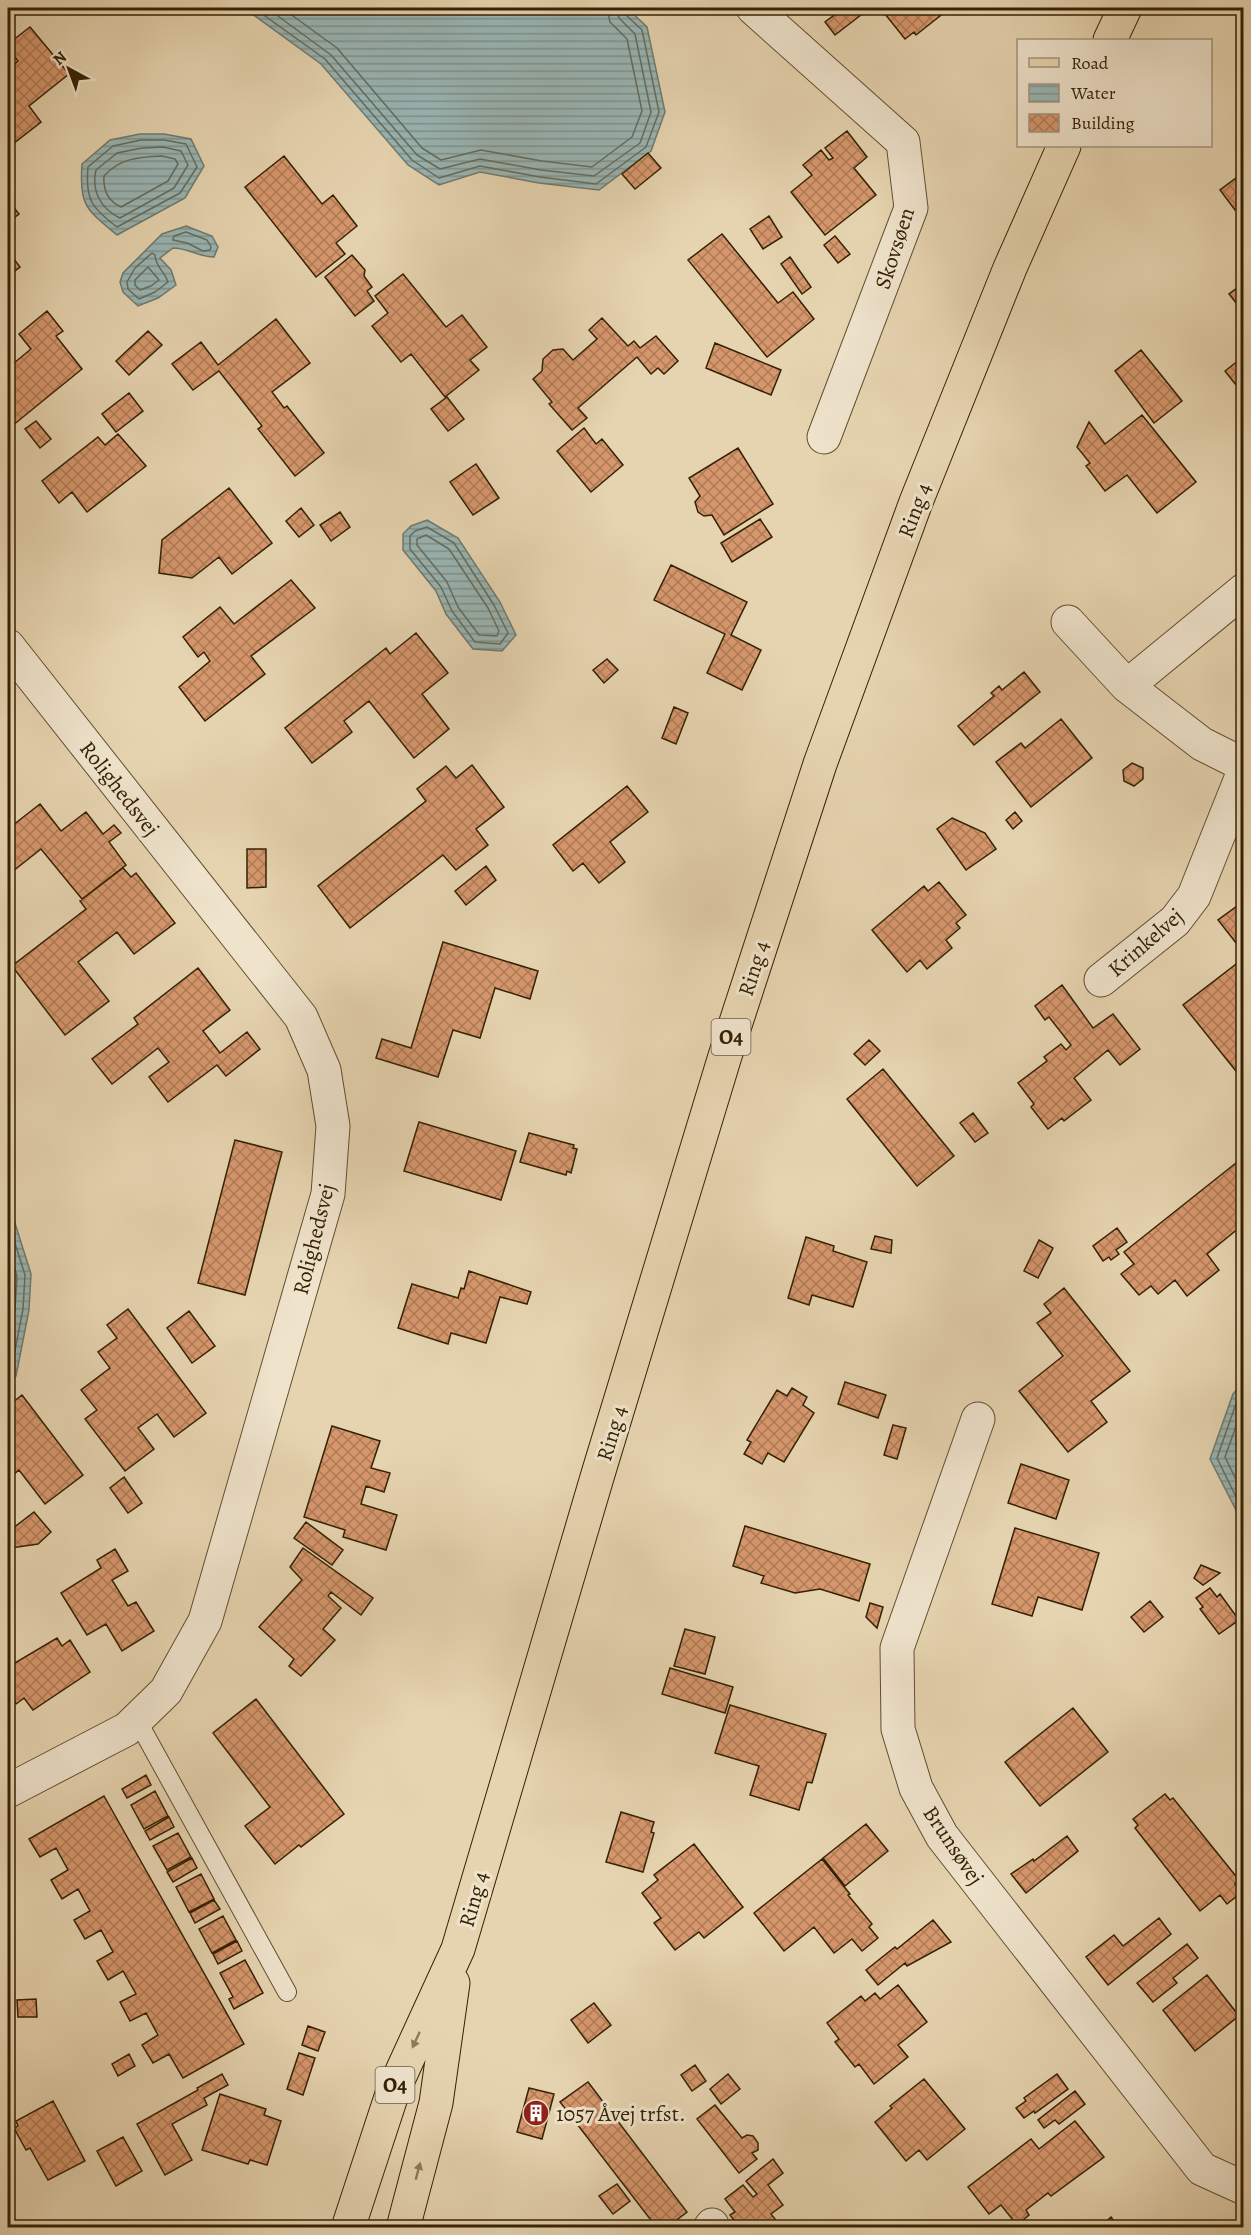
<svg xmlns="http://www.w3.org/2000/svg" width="1251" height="2235" viewBox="0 0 1251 2235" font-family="Alegreya,serif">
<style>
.water{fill:url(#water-rules);stroke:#717a6e;stroke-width:1.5}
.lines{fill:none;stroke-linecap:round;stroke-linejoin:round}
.shore{stroke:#666c5c;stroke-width:1.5}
.building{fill:url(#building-cross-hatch);stroke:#342103;stroke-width:1.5}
.service-casing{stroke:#604e2e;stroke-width:20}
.minor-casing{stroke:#604e2e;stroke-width:35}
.primary-casing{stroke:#342103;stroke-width:35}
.service{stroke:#efe3cc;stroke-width:18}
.minor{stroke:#efe3cc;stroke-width:33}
.primary{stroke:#e6d4b0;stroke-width:33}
.oneway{fill:#8d7a5a}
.labels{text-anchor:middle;stroke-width:6;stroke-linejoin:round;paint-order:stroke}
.shield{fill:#efe3cc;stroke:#6c5b3f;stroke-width:1.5}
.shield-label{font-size:21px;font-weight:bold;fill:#342103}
.street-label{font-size:22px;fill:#342103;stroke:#efe3cc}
.poi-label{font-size:22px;fill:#342103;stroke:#efe3cc;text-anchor:start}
</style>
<defs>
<pattern id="water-rules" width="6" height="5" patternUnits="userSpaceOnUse" patternTransform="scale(1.5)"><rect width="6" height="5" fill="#99b6b5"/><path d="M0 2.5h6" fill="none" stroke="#7e9491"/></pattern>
<pattern id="building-cross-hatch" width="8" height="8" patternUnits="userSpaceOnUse" patternTransform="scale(1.5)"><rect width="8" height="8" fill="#d7976d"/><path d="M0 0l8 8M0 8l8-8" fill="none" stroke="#af7b57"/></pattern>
</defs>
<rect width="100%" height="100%" fill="#e6d4b0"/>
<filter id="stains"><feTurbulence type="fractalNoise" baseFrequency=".00333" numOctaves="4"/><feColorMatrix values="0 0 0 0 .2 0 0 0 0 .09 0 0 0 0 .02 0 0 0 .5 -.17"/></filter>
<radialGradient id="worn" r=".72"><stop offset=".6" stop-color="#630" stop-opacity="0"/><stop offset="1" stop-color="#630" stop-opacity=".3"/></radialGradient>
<!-- water -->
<path class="water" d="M244,8h383l20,19 18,85 -14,39 -52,39 -60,-7 -59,-11 -41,13 -31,-20 -87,-101z
M140,134h24l27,5 13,27 -19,32 -68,37c-31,-26 -38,-29 -35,-71l28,-24z
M186,226l26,10 6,11 -4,10c-15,0 -26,-9 -41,-9l-13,10 11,12 5,15 -18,13 -20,8 -15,-14 -3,-10 3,-9 39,-39z
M427,520l31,18 42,64 16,33 -14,16 -29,-2 -27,-35 -10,-23 -33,-41v-16l8,-8z
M8,1201l23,73 -2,36 -13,66 -8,6z
M1243,1383v128l-7,-1 -26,-51 23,-65z"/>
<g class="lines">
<!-- shore -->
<path class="shore" d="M254,8l71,51 87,101 27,18 41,-12 60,11 56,7 50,-37 13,-35 -17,-82 -17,-16 -2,-6
M267,8l64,47 86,100 23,14 40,-10 61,11 53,6 46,-33 11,-31 -16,-78 -16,-16 -3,-10
M282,8l55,40 85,100 19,12 40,-10 61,11 50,6 40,-30 10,-26 -15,-72 -17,-17 -3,-14
M141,140h23l22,4 11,23 -17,26 -63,34c-25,-19 -32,-27 -29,-60l25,-21z
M163,147l18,4 7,14 -14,23 -54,30c-19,-9 -29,-27 -24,-48l21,-17 25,-5z
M162,156l13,3 3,5 -10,17 -47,26c-13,-6 -18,-17 -17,-31 16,-18 35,-19 58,-20z
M186,232l21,8 4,7 -1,3 -7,1 -16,-8 -14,-3 1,-4z
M152,253l3,2c0,11 10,17 13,27l-13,10 -16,7 -11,-10 -1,-7 8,-14z
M148,267l11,13 -8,6 -11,4 -5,-5v-5z
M427,527l27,16 40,62 14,28 -8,11 -25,-2 -23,-31 -11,-24 -31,-38v-13l5,-5z
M426,535l23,14 39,59 11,23 -2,5 -18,-1 -21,-28 -11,-25 -30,-37v-6z
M8,1221l17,54 -2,34 -12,62 -3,4
M8,1245l9,31 -2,33 -7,40
M1244,1391l-6,7 -21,60 22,45 5,2
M1244,1404l-19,53 19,39"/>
</g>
<!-- building -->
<path class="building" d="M844,8h26l-35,27 -10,-13z
M883,8h67l-34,27 -2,-3 -9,7 -24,-30z
M30,27l39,47 -40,32 12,16 -28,22 -5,-7v-68l10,-8 -10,-13v-4z
M847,131l20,26 -13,11 22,27 -51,40 -34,-43 21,-17 -9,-10 18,-15 8,10 4,-2 -8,-10z
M648,153l13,15 -26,21 -13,-15z
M284,156l38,48 11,-9 24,31 -21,17 9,11 -29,23 -71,-90z
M1240,175l4,4v25l-9,6 -15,-20z
M8,200l11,14 -11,8z
M769,216l13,21 -19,12 -13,-20z
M722,234l56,69 15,-11 21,27 -47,38 -79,-97z
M835,236l15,18 -12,9 -14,-18z
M8,251l12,16 -12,9z
M352,255l13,15 -1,6 8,11 -5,4 7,10 -19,15 -30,-39z
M790,257l21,30 -9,7 -21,-30z
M403,274l43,53 16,-12 25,32 -17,13 9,10 -34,27 -34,-43 -10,8 -29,-36 16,-13 -13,-17z
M1244,283v30l-15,-19z
M47,311l16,20 -7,5 26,33 -70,57 -4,-6v-52l23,-19 -12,-15z
M602,318l26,28 6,-5 6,7 16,-12 22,25 -14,13 -6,-6 -7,6 -14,-17 -59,51 9,10 -15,12 -23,-26 3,-2 -19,-23 9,-8 1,-12 10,-9 10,-1 10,11 24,-21 -8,-9z
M276,319l34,44 -38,29 12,16 3,-2 37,47 -29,23 -37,-47 4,-3 -43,-55 -26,19 -21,-26 29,-22 17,23z
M148,331l14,14 -33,30 -13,-14z
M715,343l66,27 -10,25 -65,-27z
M1141,350l41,51 -28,22 -39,-52z
M1244,356v39l-19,-24z
M129,393l14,18 -27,21 -14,-18z
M447,397l17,22 -16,12 -17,-22z
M1142,415l54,67 -39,31 -30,-38 -22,16 -19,-25 4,-3 -13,-16 12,-25 16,22z
M36,421l15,18 -11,9 -15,-19z
M584,428l12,16 6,-5 21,26 -32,27 -34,-41z
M118,434l28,32 -59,46 -15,-20 -13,11 -17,-22 56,-44 7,8z
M738,448l35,56 -49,31 -12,-20 -8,1 -6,-4 -3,-10 5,-6 -11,-18z
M476,464l23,34 -26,17 -23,-33z
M229,488l43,55 -40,31 -13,-17 -27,21 -33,-5 3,-33z
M301,508l13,17 -15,12 -13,-16z
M340,512l10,15 -19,14 -11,-16z
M760,519l12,18 -40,25 -11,-19z
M671,565l76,37 -16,33 30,15 -19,40 -35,-17 18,-39 -71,-34z
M291,580l24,28 -64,48 14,18 -60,47 -26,-34 31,-26 -6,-9 -6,5 -15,-20 37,-30 14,17z
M416,633l32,40 -26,21 27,35 -35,29 -45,-57 -25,20 8,11 -40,31 -27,-35 101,-80 4,6z
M607,659l11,11 -14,13 -11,-13z
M1024,672l16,20 -66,53 -16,-19 36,-30 -3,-3 8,-7 3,4z
M674,707l14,6 -12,31 -14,-6z
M1061,719l31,39 -61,49 -35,-45 25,-19 4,5z
M1132,763l11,5v11l-9,7 -10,-5 -1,-11z
M472,765l32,42 -28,22 12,16 -32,25 -13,-15 -93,73 -32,-42 108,-85 -9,-12 29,-23 10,12z
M627,786l21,26 -38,30 15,20 -26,21 -16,-20 -10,8 -20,-26z
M40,804l21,27 25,-19 17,22 11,-9 7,8 -12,9 17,23 -44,34 -41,-50 -33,26v-46z
M1015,812l7,9 -9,8 -7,-9z
M952,818l33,15 11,16 -30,21 -29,-41z
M247,849h19v38l-19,1z
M486,866l10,14 -30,25 -11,-14z
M123,868l8,9 5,-4 39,50 -41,31 -17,-22 -39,30 31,39 -44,34 -53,-69 74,-57 -6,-8z
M8,878l6,8 -1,6 -5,4z
M939,882l27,33 -10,8 4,5 -14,12 6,8 -25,21 -7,-9 -13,12 -35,-42 52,-44 4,5z
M1244,901v52l-26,-33z
M443,942l95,29 -8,28 -35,-11 -15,50 -27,-8 -15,47 -62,-19 6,-19 29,9z
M1244,958v123l-61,-76z
M198,968l32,42 -27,21 17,22 27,-21 13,17 -34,27 -9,-11 -49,37 -19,-25 20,-15 -11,-14 -46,36 -20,-25 46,-35 -4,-6z
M1062,985l31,43 20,-14 27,35 -20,16 -12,-15 -34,28 17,22 -27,21 -2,-3 -14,11 -17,-22 3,-3 -16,-21 29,-22 -3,-4 17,-13 5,6 5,-5 -22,-28 -4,3 -10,-14z
M869,1040l11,11 -15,14 -11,-11z
M883,1069l71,87 -37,30 -70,-87z
M973,1113l15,20 -13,9 -15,-19z
M419,1122l97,29 -15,49 -97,-29z
M529,1133l45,12 -1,3 4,1 -6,24 -4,-2 -1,4 -46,-13z
M235,1140l47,12 -37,143 -47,-12z
M1241,1159l3,4v61l-37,30 12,16 -32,26 -12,-16 -17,14 -7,-8 -12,9 -18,-21 13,-10 -10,-12z
M1117,1228l10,14 -11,8 3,4 -8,6 -2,-3 -6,4 -10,-15z
M875,1236l17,4 -1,13 -20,-4z
M806,1237l28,9 -1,5 34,11 -14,45 -41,-12 -3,10 -21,-7z
M1039,1240l14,8 -15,30 -14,-7z
M469,1271l62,21 -4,12 -27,-7 -14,46 -35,-10 -3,11 -50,-16 14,-44 46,14 3,-10 3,1z
M1064,1288l66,83 -39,30 16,21 -39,30 -49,-61 44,-35 -26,-33 14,-10 -7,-9z
M128,1309l78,104 -32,24 -17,-23 -19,14 16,21 -29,22 -40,-52 12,-9 -16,-20 29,-22 -12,-16 19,-14 -10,-13z
M189,1311l26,35 -23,17 -25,-35z
M845,1382l41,13 -8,23 -40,-14z
M792,1388l15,9 -4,8 11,8 -30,49 -16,-9 -6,11 -18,-10 7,-12 -4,-2 30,-50 10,6z
M22,1395l61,80 -38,29 -26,-34 -11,9v-73z
M893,1425l13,3 -9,31 -13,-4z
M332,1426l48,15 -9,27 19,5 -6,19 -18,-6 -5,18 36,11 -11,35 -43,-13 2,-7 -41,-13z
M1021,1464l48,16 -13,39 -48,-16z
M124,1477l18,26 -14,10 -18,-25z
M34,1512l17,20 -13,12 -27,4 -3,-4v-12z
M306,1522l37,28 -11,15 -38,-27z
M745,1526l125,38 -11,37 -39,-12 -25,4 -34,-10 3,-7 -31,-10z
M1015,1528l84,25 -17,57 -44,-13 -6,19 -40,-12z
M303,1548l70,50 -12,17 -30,-23 -3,4 13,12 -18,21 12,11 -34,36 -12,-10 5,-7 -35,-32 43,-47 -12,-13z
M115,1549l13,22 -16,9 16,26 8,-4 18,29 -32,20 -16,-27 -19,11 -26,-42 40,-25 -4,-8z
M1201,1565l19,8 -17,12 -9,-7z
M1210,1588l7,9 3,-3 19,26 -20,14 -19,-25 3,-2 -7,-9z
M1150,1601l13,16 -19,15 -13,-15z
M870,1603l13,4 -6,21 -11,-11z
M685,1629l30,8 -10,37 -31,-8z
M57,1638l5,8 8,-6 20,32 -57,38 -9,-12 -8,6 -8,-13v-41l7,13z
M670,1668l63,19 -8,26 -63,-19z
M256,1699l88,115 -43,33 -2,-2 -24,19 -30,-38 25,-19 -57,-74z
M730,1705l96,29 -14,49 -5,-1 -8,28 -49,-15 9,-29 -44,-13z
M1073,1708l35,44 -68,54 -35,-44z
M146,1775l5,10 -24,13 -5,-9z
M155,1791l13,25 -24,13 -13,-24z
M1165,1794l5,6 3,-2 66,82 -4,4 7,8 -15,12 -7,-9 -20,16 -65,-83 3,-3 -5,-6z
M104,1796l140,248 -61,34 -14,-24 -16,9 -11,-18 16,-10 -12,-22 -16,8 -10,-19 16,-8 -13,-23 -15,9 -11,-19 16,-9 -12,-22 -16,9 -11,-19 16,-9 -12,-22 -16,10 -11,-19 17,-10 -12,-22 -16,9 -11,-18z
M621,1812l33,10 -3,10 3,1 -11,39 -37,-10z
M169,1817l5,10 -24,13 -5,-9z
M866,1824l22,27 -43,35 -22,-28z
M178,1833l13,24 -24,13 -14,-24z
M1067,1836l11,15 -52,42 -15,-19 22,-15 1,2z
M694,1844l49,63 -39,31 -5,-6 -24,18 -21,-27 7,-5 -19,-25 16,-13 -4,-5z
M192,1858l5,10 -24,14 -6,-10z
M822,1859l28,35 -2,1 24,29 -3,3 9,11 -16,13 -10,-12 -18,14 -20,-26 -30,24 -30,-38z
M201,1874l13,25 -25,13 -13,-25z
M214,1900l6,9 -25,14 -5,-10z
M223,1916l13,24 -24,13 -13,-24z
M1159,1918l12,16 -63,51 -22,-28 28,-22 9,11z
M933,1920l18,22 -44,24 -2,-3 -27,22 -12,-15 29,-23 2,2z
M237,1941l5,10 -24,13 -5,-10z
M1187,1944l11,14 -25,20 4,5 -24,19 -16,-19z
M245,1960l18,33 -29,16 -5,-10 4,-2 -13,-24z
M1207,1975l32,41 -44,35 -32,-41z
M898,1985l29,37 -29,23 10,12 -34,27 -15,-20 -4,3 -20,-25 4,-3 -12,-16 34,-27 4,5 10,-8 5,6z
M36,1999l1,18h-19l-1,-17z
M594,2003l17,22 -23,18 -17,-23z
M308,2026l17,6 -7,19 -16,-6z
M299,2053l16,5 -12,37 -16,-6z
M129,2054l6,12 -17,10 -6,-12z
M695,2065l11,16 -14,10 -11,-16z
M222,2074l6,11 -24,13 3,7 -35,19 20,36 -27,15 -28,-51 61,-34 -1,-2z
M728,2074l12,15 -19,15 -11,-15z
M1057,2074l11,15 -33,24 -1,-2 -10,7 -8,-10 10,-7 -2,-3z
M924,2079l41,50 -38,31 -8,-10 -13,11 -31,-39 17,-14 -2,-2z
M588,2082l99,130 -21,16h-9l-97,-126z
M529,2088l25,6 -12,45 -25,-7z
M1075,2091l10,13 -26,20 -4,-4 -11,8 -6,-8z
M220,2094l46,15 -2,6 17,6 -14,44 -17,-5 -2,4 -46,-14z
M53,2101l32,60 -37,19 -18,-32 -4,2 -12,-22 4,-2 -2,-5z
M715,2105l27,33 5,-3 6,1 5,7v7l-6,3 5,6 -18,14 -42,-54z
M1075,2121l29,36 -53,39 -3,-3 -22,17 3,5 -12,10 -16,-20 -12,9 -21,-27 63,-48 8,10z
M123,2137l19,34 -26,15 -19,-35z
M773,2159l10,14 -15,12 15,20 -12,9 11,14h-42l-10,-13 5,-3 -10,-13 18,-14 10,12 4,-3 -11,-13z
M617,2184l13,17 -17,13 -14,-18z
M1111,2217l8,11h-20z"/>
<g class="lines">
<defs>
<path id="service" d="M137,1720l150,272"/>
<path id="minor" d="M753,8l150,134 8,66 -87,229
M1068,622l59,64 75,58 42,21
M8,646l293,371 23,53 9,56 -5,68 -123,427 -39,70 -39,38 -119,62
M1127,686l117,-96
M1101,980l74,-59 19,-25 50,-125
M978,1419l-81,229 1,81 18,59 26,48 260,333 42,19
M710,2228l2,-3"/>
<path id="primary" d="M1110,40l15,-32
M348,2228l45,-137 65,-142 140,-475 127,-418 95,-292 96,-262 94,-234 54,-122
M403,2228l33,-125 17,-120"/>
</defs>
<!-- service casing -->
<use href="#service" class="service-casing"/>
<!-- minor casing -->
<use href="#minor" class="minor-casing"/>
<!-- primary casing -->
<use href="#primary" class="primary-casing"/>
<!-- service -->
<use href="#service" class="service"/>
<!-- minor -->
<use href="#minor" class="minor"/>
<!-- primary -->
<use href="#primary" class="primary"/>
</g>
<!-- one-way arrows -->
<defs><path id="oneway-solid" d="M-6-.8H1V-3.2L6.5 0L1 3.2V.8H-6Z" transform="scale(1.5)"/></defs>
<g class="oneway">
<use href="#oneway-solid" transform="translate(416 2040) rotate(115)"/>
<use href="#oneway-solid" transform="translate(418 2171) rotate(-75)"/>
</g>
<!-- icons -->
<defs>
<symbol id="building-disc" viewBox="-11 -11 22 22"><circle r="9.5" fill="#8f2418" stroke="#efe3cc"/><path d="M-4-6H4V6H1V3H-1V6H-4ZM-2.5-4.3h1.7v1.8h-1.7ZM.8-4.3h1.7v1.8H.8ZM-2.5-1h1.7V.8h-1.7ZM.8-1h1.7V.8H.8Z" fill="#fff"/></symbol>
</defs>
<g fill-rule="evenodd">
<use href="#building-disc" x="521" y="2098" width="30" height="30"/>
</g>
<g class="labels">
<!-- shield labels -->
<g class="shield">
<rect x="711.5" y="1019" width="39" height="36" rx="4.5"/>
<rect x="375.5" y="2067" width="39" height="36" rx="4.5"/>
</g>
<g class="shield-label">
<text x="731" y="1044">O4</text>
<text x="395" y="2092">O4</text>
</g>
<!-- street labels -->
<g class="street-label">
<text transform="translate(894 248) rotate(-72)" y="8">Skovsøen</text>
<text transform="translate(914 510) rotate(-69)" y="8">Ring 4</text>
<text transform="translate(120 788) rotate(52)" y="8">Rolighedsvej</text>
<text transform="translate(1145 942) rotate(-41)" y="8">Krinkelvej</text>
<text transform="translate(753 968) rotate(-72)" y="8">Ring 4</text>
<text transform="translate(313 1239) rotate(-76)" y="8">Rolighedsvej</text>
<text transform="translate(611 1433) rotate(-73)" y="8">Ring 4</text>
<text transform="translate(954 1845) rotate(56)" y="8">Brunsøvej</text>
<text transform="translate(473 1899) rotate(-74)" y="8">Ring 4</text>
</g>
<!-- poi labels -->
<g class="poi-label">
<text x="556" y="2121">1057 Åvej trfst.</text>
</g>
</g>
<!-- margin -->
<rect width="1251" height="2235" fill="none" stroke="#e6d4b0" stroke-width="30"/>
<rect x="9" y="9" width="1233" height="2217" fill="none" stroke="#342103" stroke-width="3"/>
<rect x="15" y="15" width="1221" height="2205" fill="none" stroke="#342103" stroke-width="1.5"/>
<!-- legend -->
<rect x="1017" y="39" width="195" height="108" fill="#efe3cc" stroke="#a4957c" stroke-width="1.5"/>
<rect x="1029" y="58" width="30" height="9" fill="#e6d4b0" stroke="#a4957c" stroke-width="1.5"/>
<text x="1071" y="69" font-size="18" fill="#342103">Road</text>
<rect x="1029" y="84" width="30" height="18" fill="url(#water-rules)" stroke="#a4957c" stroke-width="1.5"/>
<text x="1071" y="99" font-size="18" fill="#342103">Water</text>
<rect x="1029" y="114" width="30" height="18" fill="url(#building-cross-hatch)" stroke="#a4957c" stroke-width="1.5"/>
<text x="1071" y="129" font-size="18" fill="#342103">Building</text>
<!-- north arrow -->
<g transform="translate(69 69) rotate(319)" stroke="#efe3cc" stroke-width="4.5" paint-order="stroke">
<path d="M0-4.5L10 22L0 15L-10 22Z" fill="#342103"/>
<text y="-9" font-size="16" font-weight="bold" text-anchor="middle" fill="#342103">N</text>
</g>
<rect width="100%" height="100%" filter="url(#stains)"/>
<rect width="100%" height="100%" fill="url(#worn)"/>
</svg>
